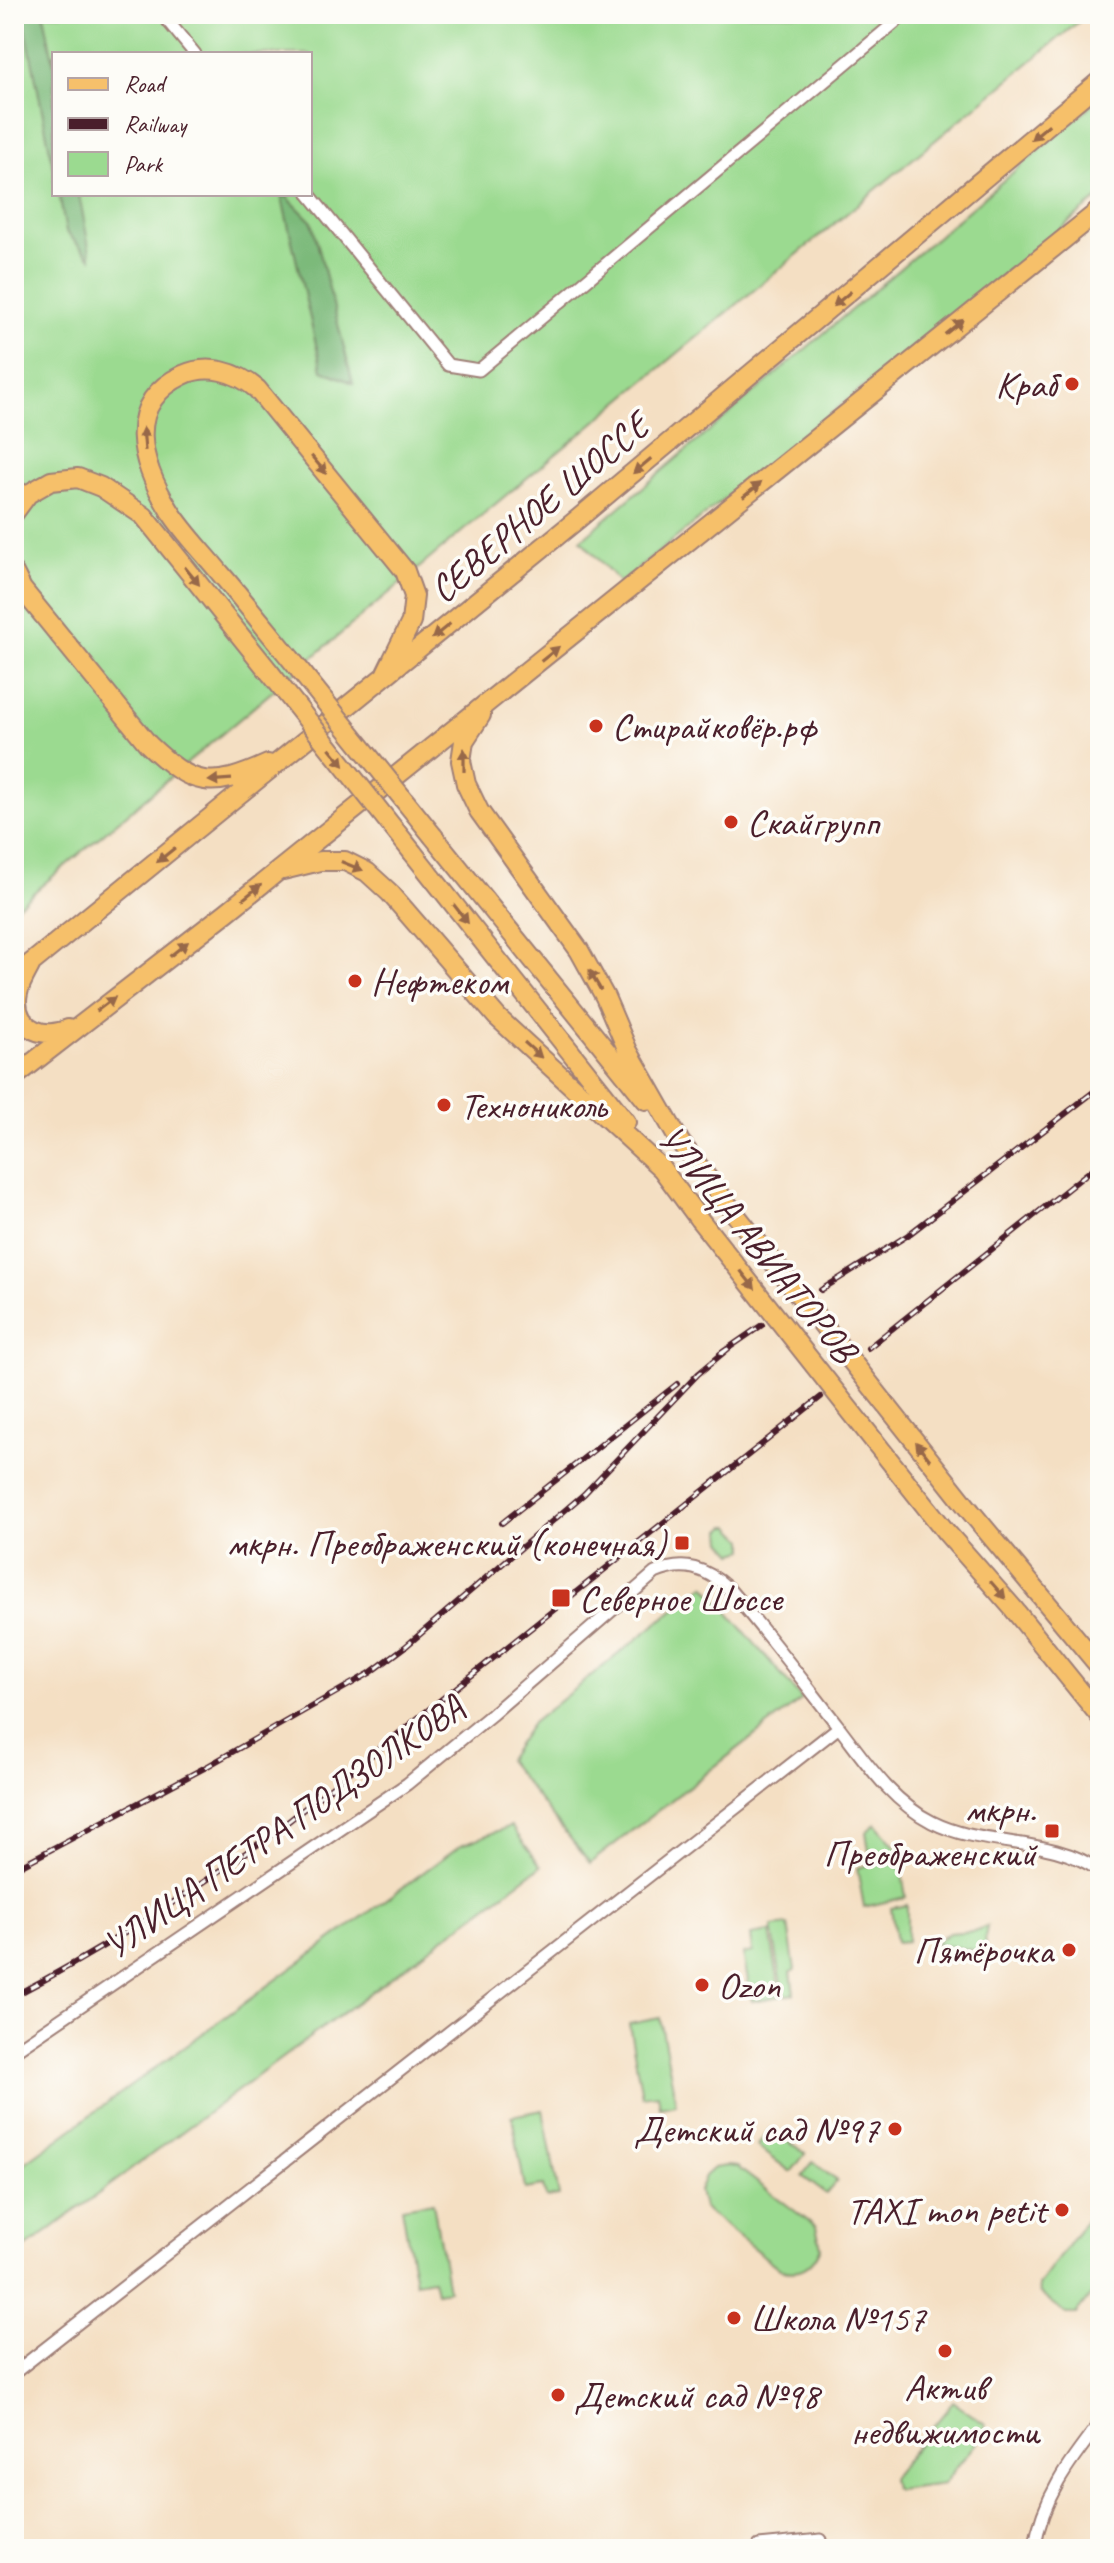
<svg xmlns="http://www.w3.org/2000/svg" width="1114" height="2563" viewBox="0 0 1114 2563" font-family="Caveat,sans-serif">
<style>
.green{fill:#9bda90;stroke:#727c5e;stroke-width:2;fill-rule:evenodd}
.forest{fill:#7cba7a;stroke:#636c52;stroke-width:2}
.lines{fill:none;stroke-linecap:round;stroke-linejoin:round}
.street-casing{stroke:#9f7f77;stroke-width:15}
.primary-casing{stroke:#9f7f77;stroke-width:22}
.street{stroke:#fff;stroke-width:11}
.primary{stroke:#f6c06b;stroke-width:18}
.rail-casing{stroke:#4a1f2b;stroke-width:6}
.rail{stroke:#fdfcf7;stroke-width:3;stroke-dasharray:9;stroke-linecap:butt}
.primary-bridge-casing{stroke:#9f7f77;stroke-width:22;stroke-linecap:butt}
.primary-bridge{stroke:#f6c06b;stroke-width:18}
.oneway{fill:#976748}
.poi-dot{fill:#c8321e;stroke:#fdfcf7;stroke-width:3}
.labels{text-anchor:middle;stroke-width:7;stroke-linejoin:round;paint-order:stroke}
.poi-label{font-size:38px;fill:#4a1f2b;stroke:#fdfcf7;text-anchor:start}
.street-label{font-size:38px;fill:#4a1f2b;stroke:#fdfcf7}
</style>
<rect width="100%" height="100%" fill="#fdfcf7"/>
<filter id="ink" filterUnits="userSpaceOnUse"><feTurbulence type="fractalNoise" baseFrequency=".0125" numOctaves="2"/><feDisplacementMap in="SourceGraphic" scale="16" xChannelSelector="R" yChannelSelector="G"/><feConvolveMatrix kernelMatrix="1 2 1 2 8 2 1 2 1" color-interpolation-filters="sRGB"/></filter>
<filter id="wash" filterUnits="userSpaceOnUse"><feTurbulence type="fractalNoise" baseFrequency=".006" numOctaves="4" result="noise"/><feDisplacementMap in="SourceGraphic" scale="32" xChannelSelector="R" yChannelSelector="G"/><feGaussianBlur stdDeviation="1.8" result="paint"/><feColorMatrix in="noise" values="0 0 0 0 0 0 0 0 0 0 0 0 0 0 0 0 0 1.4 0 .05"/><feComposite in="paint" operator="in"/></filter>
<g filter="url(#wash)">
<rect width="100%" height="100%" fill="#f4dfc3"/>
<!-- green -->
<path class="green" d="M14,14h1074l-630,521 -444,374zM54,54h256v140h-256z
M1100,98v99l-480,386 -39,-43z
M727,1526h4l14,14v10l-11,3 -11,-12 -1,-11z
M705,1585l97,114 -212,164 -83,-103 25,-37z
M876,1824l21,25 9,3 -1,6 -36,-7 -3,-19z
M511,1826l30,40 -516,382 -11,-16v-61l447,-326z
M870,1855l8,2 2,8 20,-3 6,35 -42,10 -7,-39 14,-4z
M907,1905v37l-11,1 -5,-35z
M788,1925l7,45 -4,2 3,22 -10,2 -12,-69z
M987,1926l-2,12 2,14 -53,-8 15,-11 25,-2z
M770,1932l11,64 -29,5 -9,-47 10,-2 -2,-17z
M660,2018l16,86 -16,3 -2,-13 -16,2 -13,-72z
M543,2110l16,86 -13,2 -3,-12 -18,3 -13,-73z
M771,2128l34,26 -14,18 -34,-26z
M813,2162l24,19 -11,13 -24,-18z
M726,2166l11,1 79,60 5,20c-8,19 -20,28 -41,22l-77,-61 -4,-17 6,-15 9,-8z
M433,2202l15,88 -12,2 -3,-13 -18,3 -13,-75z
M1100,2206v77l-24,31h-10l-27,-21 -1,-7 58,-79z
M953,2402l32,22v8l-42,52 -46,6 -4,-2 -2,-10z"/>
<!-- forest -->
<path class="forest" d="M23,14h21l10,51v106z
M59,194h20l12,64 -25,-26z
M281,194h3l28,28 41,161 -31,-13z"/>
</g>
<g filter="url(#ink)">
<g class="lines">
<defs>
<path id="street" d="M162,14l33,40
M309,194l139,171 31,5 426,-356
M14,2051l393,-267 84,-69 164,-142c29,-13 51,-5 74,16 38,44 74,92 110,138 27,35 52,74 93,95 53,27 118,13 168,49
M14,2373l825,-646
M759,2546l62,-6
M1034,2549c9,-52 34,-85 66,-126"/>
<path id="primary" d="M14,513l14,-19 23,-13 27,-3 23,9 43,29 127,158
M14,573l8,16 126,155c45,43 63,46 120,20
M290,658c-23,-28 -46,-57 -70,-85 -16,-20 -36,-40 -50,-62 -29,-47 -48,-107 13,-136 25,-12 54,-3 74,14l148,182 9,25 -3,26 -25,51
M481,715l-17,26 -3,20 5,23 13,27 100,139 26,47 23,54 52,91 44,58
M433,836l213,264
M413,853l213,269
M283,870l37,-9h25l22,11 23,21 107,124 165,152 37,50
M30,966c-6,11 -13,23 -13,36 1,29 29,37 51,27
M14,977l565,-459 521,-437
M14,1077l213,-165 873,-702
M971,1512l129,155
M946,1532l66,75 88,109"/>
</defs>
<!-- street casing -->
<use href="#street" class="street-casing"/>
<!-- primary casing -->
<use href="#primary" class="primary-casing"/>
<!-- street -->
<use href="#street" class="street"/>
<!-- primary -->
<use href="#primary" class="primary"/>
<defs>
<path id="rail" d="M821,1290l87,-55 192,-148
M868,1348l232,-185
M720,1354l42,-29
M502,1523l175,-139
M14,1869l192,-102 164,-94 35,-26 179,-153 114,-120 31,-26
M14,1996c92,-48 177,-103 261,-164l546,-435"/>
</defs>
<!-- rail casing -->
<use href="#rail" class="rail-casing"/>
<!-- rail -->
<use href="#rail" class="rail"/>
<defs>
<path id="primary-bridge" d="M290,658l143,178
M271,674l142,179
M724,1200l247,312
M699,1219l247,313"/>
</defs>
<!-- primary-bridge casing -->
<use href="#primary-bridge" class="primary-bridge-casing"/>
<!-- primary-bridge -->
<use href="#primary-bridge" class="primary-bridge"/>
</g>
<!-- one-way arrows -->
<defs><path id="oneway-solid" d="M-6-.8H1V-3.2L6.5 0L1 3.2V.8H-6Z" transform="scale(2)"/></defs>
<g class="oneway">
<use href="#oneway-solid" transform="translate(1040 132) rotate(140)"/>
<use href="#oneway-solid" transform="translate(842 299) rotate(140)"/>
<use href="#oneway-solid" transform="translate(954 327) rotate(-39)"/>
<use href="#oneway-solid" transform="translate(144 439) rotate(-95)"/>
<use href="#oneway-solid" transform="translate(319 465) rotate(50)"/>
<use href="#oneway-solid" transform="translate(642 466) rotate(140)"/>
<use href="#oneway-solid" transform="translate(752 490) rotate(-39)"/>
<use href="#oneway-solid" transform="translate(192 576) rotate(51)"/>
<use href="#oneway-solid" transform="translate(441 631) rotate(141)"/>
<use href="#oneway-solid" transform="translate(550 654) rotate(-39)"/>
<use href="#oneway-solid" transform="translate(337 757) rotate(51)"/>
<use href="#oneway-solid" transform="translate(464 760) rotate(-90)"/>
<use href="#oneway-solid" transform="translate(220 780) rotate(176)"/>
<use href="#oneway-solid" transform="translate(166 855) rotate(141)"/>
<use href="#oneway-solid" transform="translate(352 866) rotate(22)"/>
<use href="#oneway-solid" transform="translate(252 892) rotate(-39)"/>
<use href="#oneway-solid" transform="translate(461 914) rotate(52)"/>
<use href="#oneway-solid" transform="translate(179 949) rotate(-38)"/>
<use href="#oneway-solid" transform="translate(595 980) rotate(-120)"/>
<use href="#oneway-solid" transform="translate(106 1004) rotate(-37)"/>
<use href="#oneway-solid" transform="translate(533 1050) rotate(42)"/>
<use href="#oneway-solid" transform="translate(748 1280) rotate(52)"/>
<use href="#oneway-solid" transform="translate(923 1451) rotate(-128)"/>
<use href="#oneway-solid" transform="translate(998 1590) rotate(49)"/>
</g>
</g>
<!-- markers -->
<g class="poi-dot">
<circle cx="1072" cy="384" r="8"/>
<circle cx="596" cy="726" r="8"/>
<circle cx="731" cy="822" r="8"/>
<circle cx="355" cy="981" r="8"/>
<circle cx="444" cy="1105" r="8"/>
<rect x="674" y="1535" width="16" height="16" rx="4"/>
<rect x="551" y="1588" width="20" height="20" rx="4"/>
<rect x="1044" y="1823" width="16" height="16" rx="4"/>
<circle cx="1069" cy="1950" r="8"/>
<circle cx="702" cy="1985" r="8"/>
<circle cx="895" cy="2129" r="8"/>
<circle cx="1062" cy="2210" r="8"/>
<circle cx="734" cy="2318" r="8"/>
<circle cx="945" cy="2351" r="8"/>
<circle cx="558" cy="2395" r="8"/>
</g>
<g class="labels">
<!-- poi labels -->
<g class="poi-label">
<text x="1056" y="397" text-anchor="end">Краб</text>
<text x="612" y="739">Стирайковёр.рф</text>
<text x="747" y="835">Скайгрупп</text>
<text x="371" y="994">Нефтеком</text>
<text x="460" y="1118">Технониколь</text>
<text x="666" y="1556" text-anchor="end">мкрн. Преображенский (конечная)</text>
<text x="579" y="1611">Северное Шоссе</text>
<text x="1036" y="1822" text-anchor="end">мкрн.<tspan x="1036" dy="44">Преображенский</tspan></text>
<text x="1053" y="1963" text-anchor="end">Пятёрочка</text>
<text x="718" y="1998">Ozon</text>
<text x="879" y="2142" text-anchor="end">Детский сад №97</text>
<text x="1046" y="2223" text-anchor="end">TAXI mon petit</text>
<text x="750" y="2331">Школа №157</text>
<text x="945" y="2400" text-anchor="middle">Актив<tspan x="945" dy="44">недвижимости</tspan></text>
<text x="574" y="2408">Детский сад №98</text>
</g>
<!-- street labels -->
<g class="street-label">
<text transform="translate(539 507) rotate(-40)" y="13">СЕВЕРНОЕ ШОССЕ</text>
<text transform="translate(758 1243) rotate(51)" y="13">УЛИЦА АВИАТОРОВ</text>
<text transform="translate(283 1826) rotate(-35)" y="13">УЛИЦА ПЕТРА ПОДЗОЛКОВА</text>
</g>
</g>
<!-- margin -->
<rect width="1114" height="2563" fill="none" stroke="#fdfcf7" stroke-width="48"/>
<!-- legend -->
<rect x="52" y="52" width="260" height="144" fill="#fdfcf7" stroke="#b5a4a5" stroke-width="2"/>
<rect x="68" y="78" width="40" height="12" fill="#f6c06b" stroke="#b5a4a5" stroke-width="2"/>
<text x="124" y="92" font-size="24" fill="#4a1f2b">Road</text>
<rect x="68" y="118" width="40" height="12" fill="#4a1f2b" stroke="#b5a4a5" stroke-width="2"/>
<text x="124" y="132" font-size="24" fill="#4a1f2b">Railway</text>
<rect x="68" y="152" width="40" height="24" fill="#9bda90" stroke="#b5a4a5" stroke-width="2"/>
<text x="124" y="172" font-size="24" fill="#4a1f2b">Park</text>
</svg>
